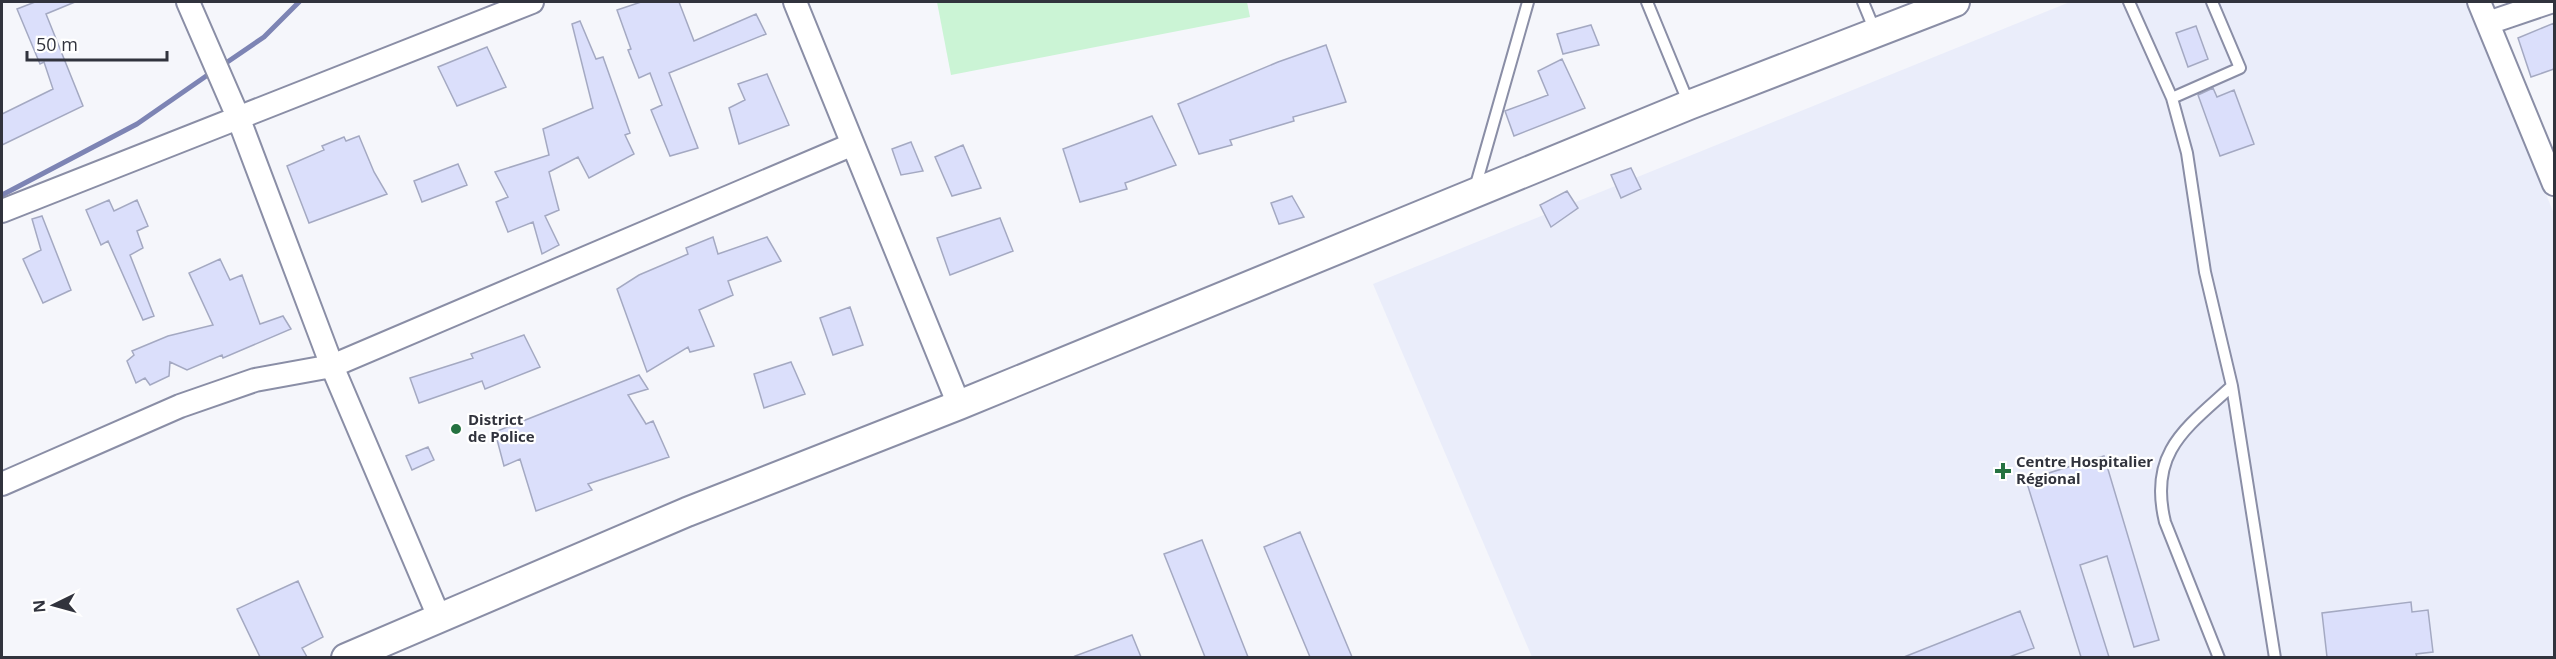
<svg xmlns="http://www.w3.org/2000/svg" width="2556" height="659" viewBox="0 0 2556 659" font-family="'Open Sans',sans-serif">
<style>
.built{fill:#eaedfa}
.green{fill:#cbf4d5}
.lines{fill:none;stroke-linecap:round;stroke-linejoin:round}
.stream{stroke:#7d84b4;stroke-width:5}
.building{fill:#dbdffb;stroke:#a4a9c2;stroke-width:1.5}
.service-casing{stroke:#8a8ea6;stroke-width:14}
.minor-casing{stroke:#8a8ea6;stroke-width:26}
.tertiary-casing{stroke:#8a8ea6;stroke-width:32}
.service{stroke:#fff;stroke-width:10}
.minor{stroke:#fff;stroke-width:22}
.tertiary{stroke:#fff;stroke-width:28}
.poi-dot{fill:#257241;stroke:#fff;stroke-width:2}
.labels{text-anchor:middle;stroke-width:4.5;stroke-linejoin:round;paint-order:stroke}
.poi-label{font-size:15px;font-weight:bold;fill:#31333d;stroke:#fff;text-anchor:start}
</style>
<rect width="100%" height="100%" fill="#f5f6fb"/>
<!-- built -->
<path class="built" d="M2070,2h400l84,212v443h-1022l-159,-373z"/>
<!-- green -->
<path class="green" d="M937,2h310l3,15 -299,58z"/>
<g class="lines">
<!-- stream -->
<path class="stream" d="M223,65l41,-28 35,-35
M2,195l135,-71 75,-52"/>
</g>
<!-- building -->
<path class="building" d="M35,2h40l-29,12 37,92 -81,39v-31l51,-25 -9,-27 -4,2 -23,-55z
M641,2h38l15,39 62,-27 10,20 -97,39 29,75 -28,8 -19,-46 11,-5 -12,-32 -11,5 -11,-28 3,-1 -14,-39z
M580,21l16,38 7,-2 27,76 -5,2 9,19 -45,24 -11,-21 -29,15 10,38 -14,6 14,29 -17,9 -9,-32 -25,10 -12,-30 12,-5 -13,-25 54,-17 -6,-26 50,-21 -21,-84z
M2554,23v46l-23,8 -13,-39z
M1591,25l8,20 -36,9 -6,-20z
M2196,26l12,33 -20,8 -12,-34z
M1326,45l20,57 -53,15 1,4 -64,19 2,5 -33,9 -21,-50 100,-42z
M487,47l19,40 -49,19 -19,-39z
M1562,59l23,49 -71,28 -9,-25 43,-16 -10,-24z
M767,74l22,51 -50,19 -10,-36 16,-8 -7,-16z
M2213,88l4,9 17,-7 20,54 -34,12 -22,-61z
M1152,116l24,49 -51,18 2,6 -47,13 -17,-53z
M359,136l15,36 13,22 -78,29 -22,-57 37,-16 -2,-4 22,-9 2,4z
M911,142l12,29 -22,4 -9,-26z
M963,145l18,43 -29,8 -17,-39z
M458,164l9,21 -45,17 -8,-21z
M1631,168l10,21 -20,9 -10,-23z
M1567,191l11,17 -27,19 -11,-22z
M1292,196l12,21 -25,7 -8,-21z
M109,200l5,11 23,-11 11,26 -11,5 6,17 -13,7 24,61 -11,4 -35,-79 -7,4 -15,-35z
M42,216l29,74 -28,13 -20,-44 18,-9 -9,-31z
M1000,218l13,33 -63,24 -13,-37z
M713,237l5,17 49,-17 14,24 -53,20 5,14 -34,15 15,36 -24,6 -2,-5 -41,25 -30,-83 22,-14 49,-21 -2,-6z
M220,259l10,21 12,-5 18,49 23,-8 8,13 -68,29 -1,-3 -35,15 -17,-8 -1,14 -19,9 -5,-7 -9,5 -9,-22 7,-6 -2,-4 36,-15 45,-11 -24,-52z
M850,307l13,38 -30,10 -13,-37z
M524,335l16,32 -55,22 -3,-8 -63,22 -9,-25 63,-20 -2,-4z
M791,362l14,32 -41,14 -10,-34z
M639,375l9,14 -20,6 18,29 7,-3 16,36 -81,27 4,6 -56,21 -16,-52 -16,7 -9,-34z
M428,447l6,13 -22,10 -6,-14z
M2104,456l55,184 -25,7 -27,-91 -27,9 29,92h-28l-55,-177z
M1300,532l52,125h-42l-46,-110z
M1202,540l46,117h-43l-41,-103z
M298,581l25,56 -21,11 5,9h-47l-23,-48z
M2411,602l1,10 16,-2 5,42 -17,2 1,3h-90l-5,-44z
M2020,611l14,37 -25,9h-105z
M1132,635l9,22h-65l-1,-1z"/>
<g class="lines">
<defs>
<path id="service" d="M1647,2l42,102
M1863,2l12,29
M2129,2l43,96 68,-30 -28,-66
M2172,98l15,55 18,119 27,114 43,272
M1475,188l53,-186
M2219,658l-54,-136c-17,-70 21,-94 67,-136"/>
<path id="minor" d="M188,2l50,115 94,249 107,251
M795,2l164,403
M2479,2l75,182
M2488,23l62,-21
M2,211l530,-209
M2,484l178,-78 75,-26 77,-14 519,-221"/>
<path id="tertiary" d="M346,658l341,-146 272,-107 730,-300 266,-103"/>
</defs>
<!-- service casing -->
<use href="#service" class="service-casing"/>
<!-- minor casing -->
<use href="#minor" class="minor-casing"/>
<!-- tertiary casing -->
<use href="#tertiary" class="tertiary-casing"/>
<!-- service -->
<use href="#service" class="service"/>
<!-- minor -->
<use href="#minor" class="minor"/>
<!-- tertiary -->
<use href="#tertiary" class="tertiary"/>
</g>
<!-- markers -->
<g class="poi-dot">
<circle cx="456" cy="429" r="6"/>
<path d="M2000 462h6v6h6v6h-6v6h-6v-6h-6v-6h6z"/>
</g>
<g class="labels">
<!-- poi labels -->
<g class="poi-label">
<text x="468" y="425">District<tspan x="468" dy="17">de Police</tspan></text>
<text x="2016" y="467">Centre Hospitalier<tspan x="2016" dy="17">Régional</tspan></text>
</g>
</g>
<!-- border -->
<rect width="2556" height="659" fill="none" stroke="#31333d" stroke-width="6"/>
<!-- north arrow -->
<g transform="translate(54 605) rotate(265)" stroke="#ffffff" stroke-width="4.5" paint-order="stroke">
<path d="M0-4.5L10 22L0 15L-10 22Z" fill="#31333d"/>
<text y="-9" font-size="16" font-weight="bold" text-anchor="middle" fill="#31333d">N</text>
</g>
<!-- scale -->
<path d="M27 51v9h140v-9" fill="none" stroke="#31333d" stroke-width="3"/>
<text x="36" y="51" font-size="18" fill="#31333d" stroke="#ffffff" stroke-width="4.5" paint-order="stroke">50 m</text>
</svg>
